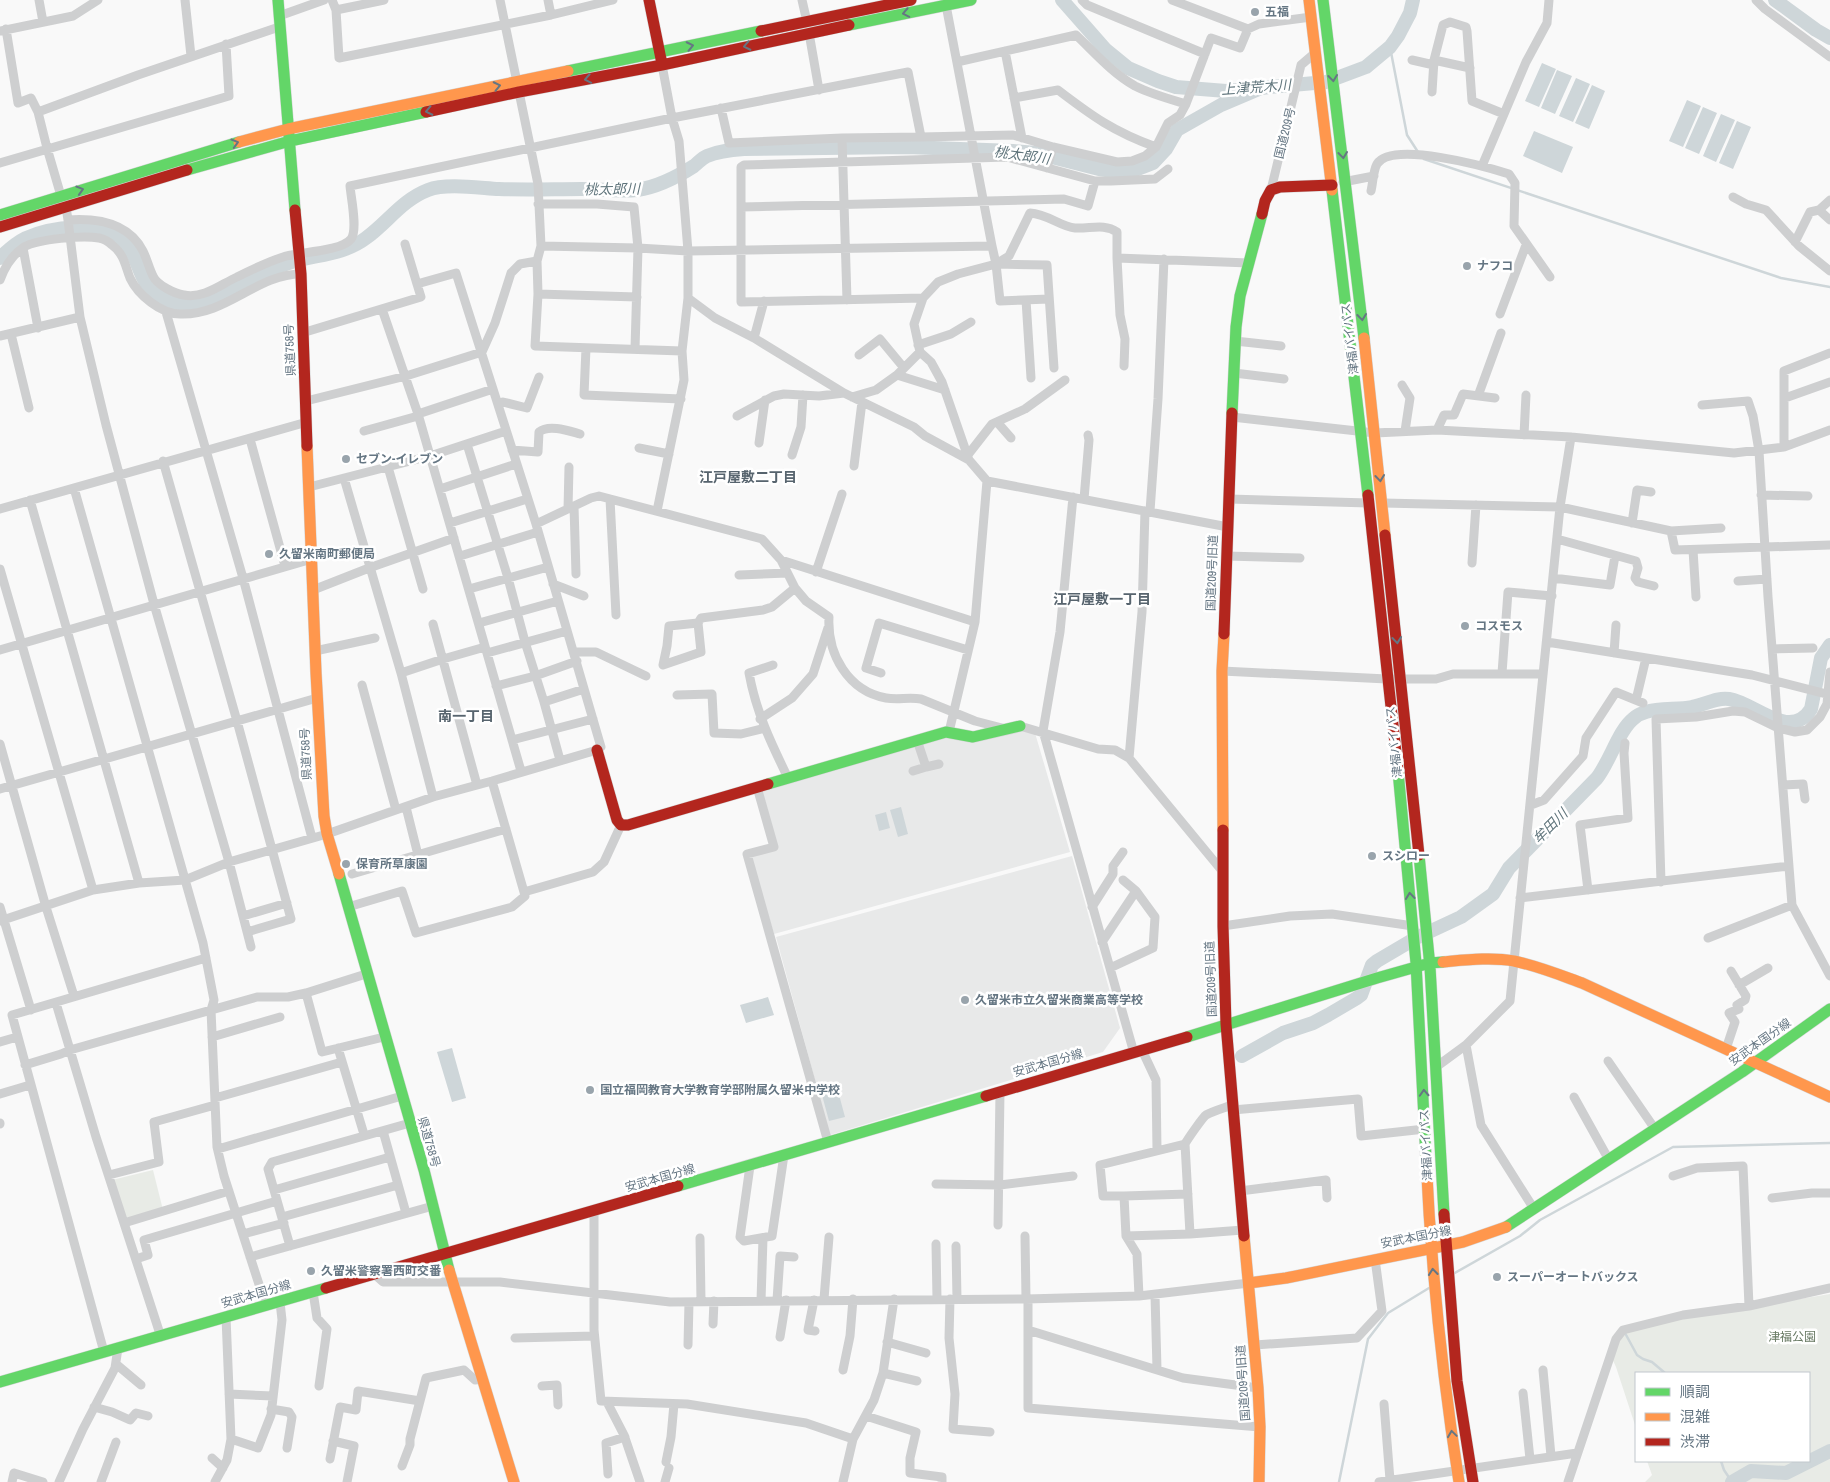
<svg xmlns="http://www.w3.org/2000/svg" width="1830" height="1482" viewBox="0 0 1830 1482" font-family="'Archivo Narrow','Noto Sans JP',sans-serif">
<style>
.built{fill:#e8e9e9}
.green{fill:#e8ebe6}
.water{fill:#ced6d9}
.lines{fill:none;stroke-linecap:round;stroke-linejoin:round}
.stream{stroke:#ced6d9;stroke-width:2.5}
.river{stroke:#ced6d9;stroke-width:14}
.fast-casing{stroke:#d5d6d7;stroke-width:12}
.slow-casing{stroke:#d5d6d7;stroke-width:12}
.jam-casing{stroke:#d5d6d7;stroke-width:12}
.street{stroke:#cecfd0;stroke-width:9}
.fast{stroke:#63d668;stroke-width:11}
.slow{stroke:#ff974d;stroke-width:11}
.jam{stroke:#b3261e;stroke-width:11}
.oneway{stroke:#657683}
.poi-dot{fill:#99a4ac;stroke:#fff;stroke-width:2}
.labels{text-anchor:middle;stroke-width:5;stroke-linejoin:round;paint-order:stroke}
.poi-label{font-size:12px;font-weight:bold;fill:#657683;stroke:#fff;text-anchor:start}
.street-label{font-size:12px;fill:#657683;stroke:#fff}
.park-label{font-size:12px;fill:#687a64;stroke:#fff}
.water-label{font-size:14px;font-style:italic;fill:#60757c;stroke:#fff}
.neighbourhood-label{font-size:14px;font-weight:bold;fill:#57646e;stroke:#fff}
</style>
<rect width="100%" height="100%" fill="#f9f9f9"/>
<!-- built -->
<path class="built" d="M1025,730l10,3 35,119 -296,82 -24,-78 28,-9 -16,-57 184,-54z
M1072,856l48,172 -17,24 -273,83 -54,-198z"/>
<!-- green -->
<path class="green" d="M153,1170l10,40 -41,10 -10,-40z
M1830,1294v188h-185l7,-7 -5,-14h162v-88h-173v55l-20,-61 -6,-13 12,-20 59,-16z"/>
<!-- water -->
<path class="water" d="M1542,63l14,6 -17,38 -14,-6z
M1557,70l15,6 -17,38 -14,-6z
M1576,78l14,6 -17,38 -14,-6z
M1592,85l13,6 -16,38 -14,-6z
M1687,100l14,6 -18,41 -14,-6z
M1703,107l14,6 -18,41 -14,-6z
M1721,114l14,6 -19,42 -13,-6z
M1737,121l14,6 -18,42 -14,-6z
M1534,131l39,16 -11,26 -39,-17z
M901,807l7,27 -10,3 -8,-27z
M886,812l4,16 -11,3 -4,-16z
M768,997l6,18 -28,8 -6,-18z
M452,1048l14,50 -14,4 -15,-50z
M838,1091l7,26 -16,4 -7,-26z"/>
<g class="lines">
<!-- stream -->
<path class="stream" d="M1390,47l17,88 11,17
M1424,159l357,119 49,9
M1453,1274l67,-38 20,-16 133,-73 157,-4
M1625,1333l12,22 6,4 9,3 13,11
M1721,1461l3,9 8,12
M1339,1482l29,-143 20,-26 41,-25"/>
<!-- river -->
<path class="river" d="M1062,0l44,50 22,18 30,13 18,6 50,4 100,-9 40,-15 24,-20 8,-11 12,-23 3,-13
M1775,0l41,30 14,8
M0,258c8,-8 16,-15 26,-20 24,-11 75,-18 96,2 22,20 12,46 46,61 7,3 13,5 20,5 21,0 36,-12 54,-22 13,-7 27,-14 41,-19 28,-11 58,-8 83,-27 22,-16 36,-38 62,-48 18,-7 51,-2 71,-1 28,1 55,0 83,0 18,0 37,3 55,1 20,-3 40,-13 57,-24 4,-3 8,-8 13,-10 12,-5 24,-6 37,-7l163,-2 106,4 23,2 63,16 21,3 15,-2 18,-7 13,-14 11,-19 44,-25 40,-17
M1242,1056l41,-23 30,-10 15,-8 29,-17 4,-3 11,-30 5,-4 39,-23 45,-21 32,-23 16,-26 88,-90c13,-17 22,-48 36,-59 3,-3 9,-6 13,-7 14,-5 31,-2 46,-5 12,-2 25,-10 37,-8 26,4 61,43 82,10l10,-51 9,-13
M1732,1482l19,-11 35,2 44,-22"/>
<defs>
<path id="fast" d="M278,0l17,210
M1323,0l41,338
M849,25l122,-25
M568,71l193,-40
M187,170l103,-29 136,-29
M1332,190l36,305
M0,215l239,-73
M1232,413l4,-86 4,-31 22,-82
M1398,771l18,192 10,195
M768,784l178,-52 27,5 47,-11
M1419,855l11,112 14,247
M339,874l85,296 25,100
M1187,1037l190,-59 53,-15 13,-1
M678,1186l308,-90
M1506,1227l236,-155 88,-63
M0,1382l326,-94"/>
<path id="slow" d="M1309,0l23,190
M239,142l49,-13 280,-58
M1364,338l21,197
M307,446l9,227 8,143 3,18 12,40
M1223,830l-1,-159 2,-37
M1443,962c23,-2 48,-5 71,-1 24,5 46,14 68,22l248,114
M1426,1158c5,109 16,216 33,324
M1244,1236l14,152 2,39 -1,55
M449,1270l65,212
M1249,1283l37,-5 177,-36 43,-15"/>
<path id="jam" d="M649,0l12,59
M761,31l150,-31
M426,112l93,-20 143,-27 187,-40
M295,210l6,64 6,172
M1262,214l3,-13 6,-11 9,-3 52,-2
M0,227l187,-57
M1368,495l30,276
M1385,535l34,320
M1224,634l8,-221
M597,750l20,70 4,5h7l140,-41
M1223,830v96l3,98 18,212
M986,1096l201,-59
M1444,1214l13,167 16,101
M326,1288l352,-102"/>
</defs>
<!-- fast casing -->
<use href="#fast" class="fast-casing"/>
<!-- slow casing -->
<use href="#slow" class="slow-casing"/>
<!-- jam casing -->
<use href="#jam" class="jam-casing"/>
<!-- street -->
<path class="street" d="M39,0l4,22
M185,0l6,56
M332,0l4,10 3,48 212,-43 62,-15
M500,0l38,184 3,62 -4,15 1,33 -3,52 147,5
M548,0l3,15
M802,0l5,22
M1082,0l5,5 118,49
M1172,0l76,29 11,-5 52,-7
M1756,0l9,9 65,48
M336,10l48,-10
M279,16l45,-16
M6,29l12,74 13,-5 7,14 9,36 14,48
M0,31l73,-15 25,-16
M809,33l10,57
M1005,51l17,87
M1412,60l22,5
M1470,68l-36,-8 9,-35 7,-3 16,5 1,4 5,70 32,13
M1432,92l2,-32
M1014,98l44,-8c34,26 56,42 98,57
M1186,104l25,-66 29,10 8,-19
M721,108l8,35 113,-5 79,-1
M38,112l100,-37 141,-48
M842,138l5,162
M0,163l229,-67 -3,-52
M1482,166l44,-104 21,-39 2,-23
M1047,168l6,-21
M1343,182l31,-6
M1271,190l30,-125 14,-12
M1371,191c2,-8 2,-20 6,-27 14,-24 110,3 132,10l6,9 -1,43 36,51
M1733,197l13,7 20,6 33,36 31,25
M538,204h59l37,3 4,41 -3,101
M66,207l2,13c29,-2 60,2 75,31 4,8 6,17 10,25 4,9 22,18 31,19 20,4 37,-11 53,-18 16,-8 33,-16 49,-21 16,-4 56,-5 65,-17 7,-9 0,-41 -1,-53l322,-68 236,-46 13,65 92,-2 40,12 64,15 15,-1 13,-5 11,-9 12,-24 12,-8 6,-11c-17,-5 -35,-10 -51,-18 -23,-13 -41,-34 -59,-51l-119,27
M741,207l323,-8 24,7 7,-25
M1819,210l11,10
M68,220l12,97 26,108 48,179 75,258 22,85
M1795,242l15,-30 9,-2 11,-10
M405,244l12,40
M541,246l97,2 50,3 304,-5 -47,-246
M992,246l4,18 4,37 49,-2
M23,248l15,80
M1117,258l3,57 5,24 -1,27
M997,264l50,1 7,103
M0,280c5,-14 12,-25 24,-33 14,-8 59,-12 75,-9 5,1 10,4 13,7 12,9 13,20 18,33 8,17 31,36 50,36 46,2 77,-40 121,-40
M538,294l99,3
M688,298l27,20 39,20 90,55 70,34 11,9 44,24 18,21 241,46
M923,298l-182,4v-135l3,-2 263,-8 88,24h16l44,-2 13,-10
M1026,300l5,78
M382,309l36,105 103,357
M166,312l77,266 69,260
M1500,314l26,-69
M11,334l18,74
M0,336l80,-19
M754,338l10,-37
M1235,341l46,5
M918,345l33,-11 20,-12
M586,348l-2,47 97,4
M859,355l21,-16 24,29
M1234,373l50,6
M897,375l48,15
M1402,385l8,13 -5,33
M1478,396l23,-63
M852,397l24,-7 21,-15 23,-23
M1785,398l45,-16
M306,401l100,-25 76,-24 13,-29 16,-50 9,-9 17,-3
M498,404l5,-2 24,6 12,-31
M1702,405l46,-4 5,15 6,35 9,146 24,308 38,71
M418,414l75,-25
M737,416l37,-20 10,-2 35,2 25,-3
M1232,417l143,16 62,-3 134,7 163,16 50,-6 46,-17
M997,422l14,16
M1437,430l7,-15h10l9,-21 32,4
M364,431l54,-15
M1524,435l2,-40
M250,439l35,127
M759,443l6,-43
M467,444l41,134 17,64 19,60 16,58
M1784,447v-76l46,-18
M639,448l30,6
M512,450l26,2 1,-20c10,-8 30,-1 41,2
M792,455l9,-28 2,-32
M967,456l25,-32 33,-15 40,-29
M969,460l-27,-78 -11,-20 -11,-10 -6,-28 9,-26 15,-16 20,-8 38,-10 13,-8 21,-43c18,1 31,14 45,15 15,1 29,-5 42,4v26l132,5
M163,461l74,260 54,198 -44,13
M854,466l8,-64
M388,467l35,122
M344,478l57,195 32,124
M309,487l121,-31 76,-25
M74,488l129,455 11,57 -3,10 6,137 7,29 42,130
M440,489l76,-25
M1761,495l47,1
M1073,497l-13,135 -17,99 91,322
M610,499l6,116
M1084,499l5,-59 -1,-5
M1229,499l140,4
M30,500l109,383
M1383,503l177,4 111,24 4,19 155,-5
M574,506l2,68
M0,509l307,-87
M568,509l1,-42
M657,511l27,-131 -2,-29 6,-53v-47l-9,-110 -7,-23 -10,-53
M1150,511l8,-112 6,-140
M450,523l77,-24
M1632,523l5,-33 14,2
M536,524l55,-26 8,-2 163,43 19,21 14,28 11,13 23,16c-2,37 19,74 57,81 12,2 23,-1 35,1l54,22 31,8
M1671,531l50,-3
M1557,539l79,22 2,7 -3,10 3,4 16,4
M1693,550l3,47
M460,556l78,-24
M1226,556l74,2
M781,560l194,62
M1472,563l4,-58
M0,569l93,321
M816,572l26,-78
M739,575l48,-2
M1553,578l57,7 5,-29
M1738,581l29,-2
M553,584l31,12
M469,589l79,-22
M313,590l56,-22 85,-30
M479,623l79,-22
M433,624l44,161
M1547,642l205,33 78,20
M1772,649l41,-1
M0,650l312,-91
M315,651l60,-13
M574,652h22l50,24
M487,653l80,-22
M1614,653l2,-28
M663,665l38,-13 -3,-29 3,-5 62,-8 9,-3 23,-19
M663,665l4,-19 2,-20 29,-3
M773,665l-24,8c7,39 22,70 39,105
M1222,671l165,8h49l17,-5h90
M401,673l42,-14 42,-12
M881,673l-15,-5 13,-45 89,27
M1502,673l6,-81 44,4
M362,685l34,125
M496,686l39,-10 42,-15
M677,695l35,-1 2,39 27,1 24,-6
M1636,700l10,-42
M544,702l40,-13
M760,719l32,-21 21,-24 15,-46
M1020,726l78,23 17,1 14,8 94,114
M949,732l26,-110 12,-141
M512,740l81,-21
M0,744l46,163 28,89
M1129,758l13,-146 3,-101
M926,767l13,-3
M913,771l13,-4 -9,-27
M1783,785l20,-1 2,15
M757,787l17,60 -27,7 81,288
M0,789l317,-91
M1531,805l13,-5 39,-44 3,-18 30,-46 27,11
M406,807l12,48
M352,874l154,-45
M1123,880l13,11
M1661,882l-5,-163 40,-2 37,-6 12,1 33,16 17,4 12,-2 13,-13 7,-13 3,-32
M1588,890l-8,-65 48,-7 -4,-65 1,-10
M524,892l69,-20 11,-10 17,-37
M1520,898l269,-32
M0,907l31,103
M348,907l54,-16 14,42 96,-26 13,-11 -1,-4 -32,-111
M1092,907l21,-33v-8l10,-14
M243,916l44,-13
M0,921l93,-31 46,-7 46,-3 44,-18 98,-28 106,-37 59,-16 105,-31 4,-3 -65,-223 -80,-251 -39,11 4,13 -119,36
M1223,926l67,-10 42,-2 81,12
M1708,938l84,-33
M1102,942l34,-51 19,26 -2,31 -43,20
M1739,985l29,-17
M306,993l16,59 62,-15
M56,1003l40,134 65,200
M212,1037l68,-20
M0,1042l17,-5
M1466,1045l15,80 53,84
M338,1048l25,83
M1726,1049l9,-27 -6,-9 10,-4 -2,-4 8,-5 1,-4 -15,-25
M1142,1050l14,30 1,70
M1608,1061l47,68
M25,1065l36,-11 9,-4 187,-53h31l18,-4 60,-19
M1436,1067l30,-22 44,-44 50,-494 11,-70
M0,1094l30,-9
M1574,1097l35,63
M215,1098l127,-36
M1232,1105c-8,3 -19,6 -26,10 -3,2 -19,25 -21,29l5,90 53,-4
M1233,1110l125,-11 3,37 64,-7
M0,1123v1
M383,1131l23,82
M218,1149l184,-53
M750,1166l-10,71 4,4 28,-5 12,-81
M109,1175l50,-13 -5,-40 61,-17
M1673,1176l24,-8 46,-2 6,140
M936,1184l64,1 73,-9
M274,1190l116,-33
M1240,1191l86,-11 1,18
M1124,1196l64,-2
M1772,1198l40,-5h18
M594,1211v119l7,71 86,3 119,19 47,16
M282,1217l116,-32
M124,1223l105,-32
M998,1225l2,-133
M243,1234l41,-11
M1025,1236l1,63
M1126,1236l64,-2
M700,1238l1,63
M936,1244l1,55
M290,1246l-22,-77 4,-7 138,-39
M956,1246l1,53
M250,1257l183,-51
M136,1259l12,-4 -4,-15 133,-39
M374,1274l9,8h117l170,20 356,-3 113,-3 110,-13
M313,1292l4,26 10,11 -8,57
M1155,1295l2,74
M1139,1296l-2,-42 -11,-18 -2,-40h-21l-3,-31 85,-21
M824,1299l5,-62
M950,1299l-1,39 6,56 -2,35 37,3
M1028,1299v109l232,19
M777,1300l3,-44 14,1
M814,1300l-6,30 7,1
M761,1301l2,-63
M713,1324l1,-23
M1028,1330l155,48 75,10
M780,1337l6,-37
M515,1338l79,-2
M887,1342l39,11
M688,1345l1,-43
M1255,1345l102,-7 25,-27 -7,-52
M104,1352l-92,-337 194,-57
M116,1364l25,21
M843,1370l7,-34 3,-37
M1543,1370l8,86
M883,1373l34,8
M542,1386l15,-1 1,20
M1523,1393l7,66
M229,1394l44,2
M607,1402l17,33 16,47
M1384,1404l6,76
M94,1407l18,5 18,8 6,-7 12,3
M271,1409l18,3 3,5 -5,31
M866,1416l50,16 -6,26v15l32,4v5
M231,1439l27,9 13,-33 11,-95 -2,-18
M333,1441l21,5 -7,36
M212,1458l11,10
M330,1459l10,-52 16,3 2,-19 62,10
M666,1462l5,-25 3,-33
M402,1466l8,-21v-6l16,-61 38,-8 11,10 8,-1
M608,1474l-2,-31 19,-6
M12,1482l2,-9 29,9
M59,1482l24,-53 32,-61 3,-20
M101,1482l15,-40
M215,1482l12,-22 4,-21 -5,-122
M665,1482l4,-14
M843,1482l10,-43 21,-39 9,-27 11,-74
M1379,1482l198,-29
M1568,1482l48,-143 7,-9 60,-15 66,-9 81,-18"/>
<!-- fast -->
<use href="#fast" class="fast"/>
<!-- slow -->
<use href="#slow" class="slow"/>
<!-- jam -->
<use href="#jam" class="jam"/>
</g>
<!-- one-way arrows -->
<defs><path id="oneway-chevron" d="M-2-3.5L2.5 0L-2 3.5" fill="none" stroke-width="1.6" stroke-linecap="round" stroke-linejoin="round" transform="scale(1.25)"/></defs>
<g class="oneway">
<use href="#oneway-chevron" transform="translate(906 13) rotate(169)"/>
<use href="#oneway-chevron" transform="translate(690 46) rotate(-12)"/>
<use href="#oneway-chevron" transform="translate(747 46) rotate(168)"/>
<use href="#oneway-chevron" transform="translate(1333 78) rotate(83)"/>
<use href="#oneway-chevron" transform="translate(588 79) rotate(169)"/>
<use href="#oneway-chevron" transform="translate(497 86) rotate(-12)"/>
<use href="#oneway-chevron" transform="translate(429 111) rotate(168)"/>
<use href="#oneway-chevron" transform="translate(235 143) rotate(-16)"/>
<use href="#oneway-chevron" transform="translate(1343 155) rotate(83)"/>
<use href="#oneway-chevron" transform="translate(80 190) rotate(-17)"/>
<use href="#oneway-chevron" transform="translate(1362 317) rotate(83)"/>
<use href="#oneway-chevron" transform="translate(1380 478) rotate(84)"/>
<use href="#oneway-chevron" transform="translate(1397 640) rotate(84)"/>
<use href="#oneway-chevron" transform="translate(1410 896) rotate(-96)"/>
<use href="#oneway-chevron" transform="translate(1424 1093) rotate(-93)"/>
<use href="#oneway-chevron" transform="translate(1433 1272) rotate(-96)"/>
<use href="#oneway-chevron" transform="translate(1452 1434) rotate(-98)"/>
</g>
<!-- markers -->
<g class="poi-dot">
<circle cx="1255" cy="12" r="5"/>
<circle cx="1467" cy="266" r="5"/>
<circle cx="346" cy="459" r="5"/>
<circle cx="269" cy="554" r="5"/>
<circle cx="1465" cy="626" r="5"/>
<circle cx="1372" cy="856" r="5"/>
<circle cx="346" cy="864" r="5"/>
<circle cx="965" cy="1000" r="5"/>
<circle cx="590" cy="1090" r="5"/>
<circle cx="311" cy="1271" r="5"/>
<circle cx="1497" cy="1277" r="5"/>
</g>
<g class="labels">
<!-- poi labels -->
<g class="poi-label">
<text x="1265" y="16">五福</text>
<text x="1477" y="270">ナフコ</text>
<text x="356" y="463">セブン-イレブン</text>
<text x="279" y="558">久留米南町郵便局</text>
<text x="1475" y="630">コスモス</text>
<text x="1382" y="860">スシロー</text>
<text x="356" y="868">保育所草康園</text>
<text x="975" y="1004">久留米市立久留米商業高等学校</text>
<text x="600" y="1094">国立福岡教育大学教育学部附属久留米中学校</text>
<text x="321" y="1275">久留米警察署西町交番</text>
<text x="1507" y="1281">スーパーオートバックス</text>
</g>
<!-- street labels -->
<g class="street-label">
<text transform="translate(1285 133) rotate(-76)" y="4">国道209号</text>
<text transform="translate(1350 339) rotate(-97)" y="4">津福バイパス</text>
<text transform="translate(290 350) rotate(-93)" y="4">県道758号</text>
<text transform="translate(1212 573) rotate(-88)" y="4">国道209号旧道</text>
<text transform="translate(1394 742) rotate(-96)" y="4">津福バイパス</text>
<text transform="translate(306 754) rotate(-93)" y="4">県道758号</text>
<text transform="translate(1211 979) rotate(-92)" y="4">国道209号旧道</text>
<text transform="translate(1760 1042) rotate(-35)" y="4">安武本国分線</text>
<text transform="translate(1048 1063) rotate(-16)" y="4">安武本国分線</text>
<text transform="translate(429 1142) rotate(74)" y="4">県道758号</text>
<text transform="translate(1426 1145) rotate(-93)" y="4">津福バイパス</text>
<text transform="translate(660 1178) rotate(-16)" y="4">安武本国分線</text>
<text transform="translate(1416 1237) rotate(-11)" y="4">安武本国分線</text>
<text transform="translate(256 1294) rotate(-16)" y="4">安武本国分線</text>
<text transform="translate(1243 1383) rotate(-94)" y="4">国道209号旧道</text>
</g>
<!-- park labels -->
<g class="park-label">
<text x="1792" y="1341">津福公園</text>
</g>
<!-- water labels -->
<g class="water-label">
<text transform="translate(1256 87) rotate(-4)" y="5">上津荒木川</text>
<text transform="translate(1022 155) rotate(8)" y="5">桃太郎川</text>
<text transform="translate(612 189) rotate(-1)" y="5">桃太郎川</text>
<text transform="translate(1550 826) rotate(-45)" y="5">牟田川</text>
</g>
<!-- neighbourhood labels -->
<g class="neighbourhood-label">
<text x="748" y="482">江戸屋敷二丁目</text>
<text x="1102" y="604">江戸屋敷一丁目</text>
<text x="466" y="721">南一丁目</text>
</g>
</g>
<!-- legend -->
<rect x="1635" y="1372" width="175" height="90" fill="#ffffff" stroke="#c1c8cd"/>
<rect x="1645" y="1388" width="25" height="8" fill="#63d668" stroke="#c1c8cd"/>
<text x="1680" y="1397" font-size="15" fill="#657683">順調</text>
<rect x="1645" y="1413" width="25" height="8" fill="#ff974d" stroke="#c1c8cd"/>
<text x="1680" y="1422" font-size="15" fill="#657683">混雑</text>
<rect x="1645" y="1438" width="25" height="8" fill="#b3261e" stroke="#c1c8cd"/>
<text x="1680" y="1447" font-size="15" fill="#657683">渋滞</text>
</svg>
